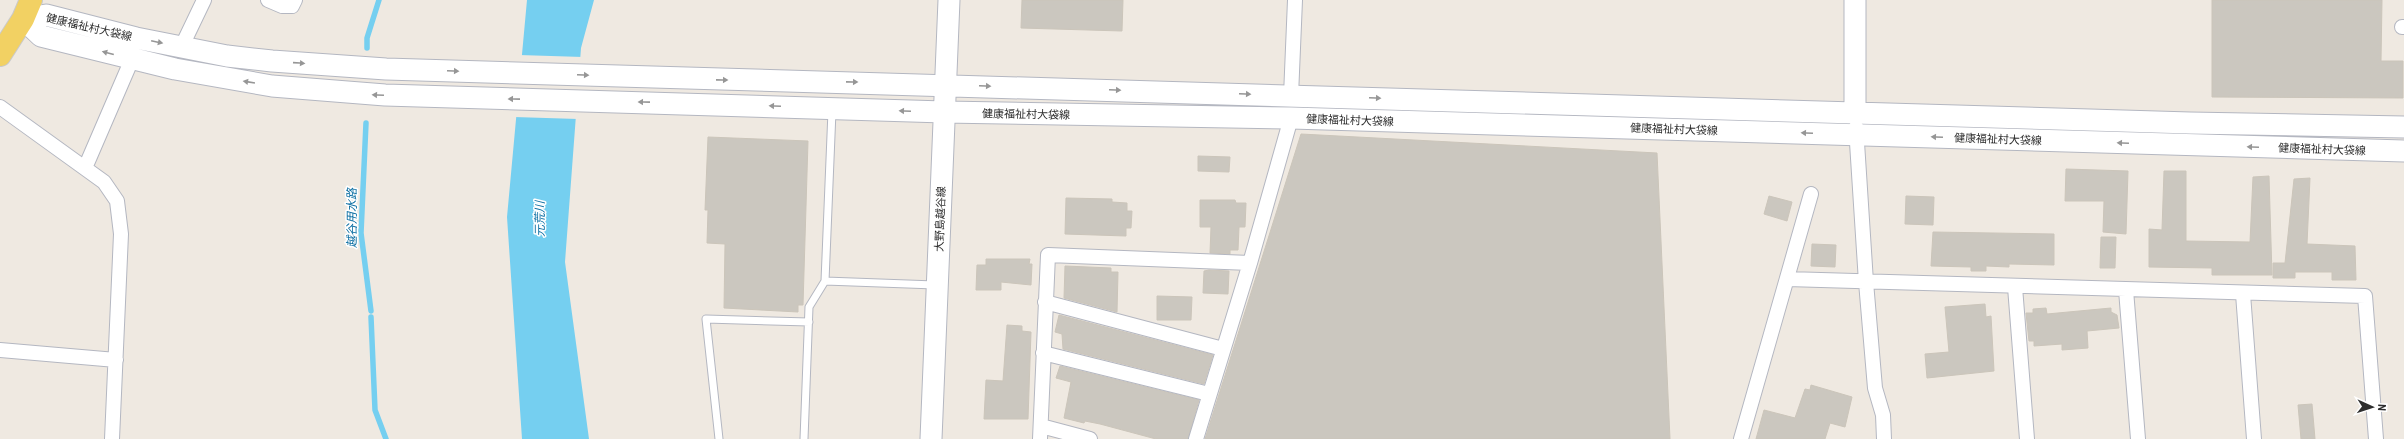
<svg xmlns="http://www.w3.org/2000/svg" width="2404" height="439" viewBox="0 0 2404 439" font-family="'Roboto Condensed','Noto Sans JP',sans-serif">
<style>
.water{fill:#75cff0}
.pier{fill:#efe9e1}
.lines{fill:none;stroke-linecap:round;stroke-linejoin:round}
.stream{stroke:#75cff0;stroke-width:5.5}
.building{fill:#cbc7bf;stroke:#cbc5ba}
.lane-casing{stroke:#b4b7c1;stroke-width:9}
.street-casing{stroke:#b4b7c1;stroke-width:16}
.secondary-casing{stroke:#b4b7c1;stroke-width:23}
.primary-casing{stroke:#c9c9c9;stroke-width:24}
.lane{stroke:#fff;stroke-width:7}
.street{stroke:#fff;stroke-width:14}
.secondary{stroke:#fff;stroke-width:21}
.primary{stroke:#f2d163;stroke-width:22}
.oneway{fill:#969696}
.labels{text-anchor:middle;stroke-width:3;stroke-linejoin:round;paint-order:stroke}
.street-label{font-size:11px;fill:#2e2e2e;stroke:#fff}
.water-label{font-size:12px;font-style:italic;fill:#0d6fa3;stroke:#fff}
</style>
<rect width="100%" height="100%" fill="#efe9e1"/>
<!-- water -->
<path class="water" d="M527,0h67l-13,48 -16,214 24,177h-67l-15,-222z"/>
<!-- pier -->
<path class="pier" d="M519,55l64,2 -5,62 -64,-2z"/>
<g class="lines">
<!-- stream -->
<path class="stream" d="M367,48v-10l12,-38
M366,123l-5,110 10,78
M371,317l4,93 11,29"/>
</g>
<!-- building -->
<path class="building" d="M1022,0h101l-1,31 -101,-3z
M2212,0h170l-1,61h22v37l-191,-1z
M1301,134l356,19 13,286h-465z
M708,137l100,4 -5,164h-5v7l-74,-4 1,-64 -18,-1 1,-33h-3z
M1198,156l32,1 -1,15 -31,-1z
M2066,169l62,2 -2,63 -23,-2 1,-31h-39z
M2164,171h22v70l64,1 3,-65 16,-1 3,99h-60v-7l-63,-1v-38l13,1z
M2310,178l-3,66 48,2 1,34h-24v-8h-37v6h-22v-15h12l9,-84z
M1769,196l23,6 -5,19 -23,-7z
M1906,196l28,1 -1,28 -28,-1z
M1066,198l46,1v3l15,1v8h5l-1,17h-5v8l-61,-2z
M1200,200h35l1,3h10l-1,24h-6l-1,23h-8v4l-20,-1 1,-26h-11z
M1933,232l121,2v31l-45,-1v3l-23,-1v5h-15v-4l-40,-1z
M2101,237h15l-1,31h-15z
M1812,244l24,1 -1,22 -24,-1z
M986,259h44l-1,5h3l-1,21 -30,-3v8h-25l1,-25h9z
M1065,266l46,2v4h7l-1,40 -53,-14z
M1209,270l20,1 -1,23 -25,-1 1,-22z
M1157,296l35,1 -1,23h-34z
M1985,304l1,13 5,-1 3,55 -67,7 -2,-24 24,-2 -4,-45z
M2046,308l1,6 64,-6v4l6,3 2,13 -32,3 1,17 -26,2v-6l-28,2v-5h-5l-3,-28h7v-4z
M1059,315l154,40 -9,29 -141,-35 -1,-15 -7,-2z
M1007,325l15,1v5l9,1 -3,87h-44l2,-39 17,1z
M1060,366l139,34 -11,39h-32l-56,-15 -15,-3 -1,2 -20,-5 7,-36 -15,-4z
M1811,385l41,12 -7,30 -15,-4 -5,16h-69l8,-29 31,8 10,-29 5,1z
M2312,404l3,35h-14l-3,-34z"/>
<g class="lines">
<defs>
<path id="lane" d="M825,281l110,4
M719,439l-13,-120 103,3
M804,439l5,-132 16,-26 7,-170"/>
<path id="street" d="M268,0l14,6h10l3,-6
M2402,27h2
M181,48l23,-48
M1291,96l4,-96
M0,107l104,75 13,19 4,33 -9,205
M1856,127l10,155 9,106 8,27 1,24
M85,168l47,-109
M1787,279l578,17 11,143
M2015,287l12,152
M2126,290l12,149
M2243,294l11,145
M1045,302l178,47
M0,350l116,10
M1043,353l166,41
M1041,426l49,13
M1040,439l8,-184 202,8
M1196,439l54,-176 41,-145
M1741,439l70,-245"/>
<path id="secondary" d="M1855,0v113
M23,19l18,17 134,33 97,17 113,9 559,17 347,6 1113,33
M23,19l23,-4 90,23 91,18 45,5 114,8 1804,54 214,4
M931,439l18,-439"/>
<path id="primary" d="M0,55l23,-36 8,-19"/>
</defs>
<!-- lane casing -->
<use href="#lane" class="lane-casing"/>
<!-- street casing -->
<use href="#street" class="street-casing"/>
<!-- secondary casing -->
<use href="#secondary" class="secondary-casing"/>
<!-- primary casing -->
<use href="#primary" class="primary-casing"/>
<!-- lane -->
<use href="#lane" class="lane"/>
<!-- street -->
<use href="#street" class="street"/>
<!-- secondary -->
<use href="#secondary" class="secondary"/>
<!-- primary -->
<use href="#primary" class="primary"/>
</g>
<!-- one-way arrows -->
<defs><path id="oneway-solid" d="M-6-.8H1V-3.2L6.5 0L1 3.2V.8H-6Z"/></defs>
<g class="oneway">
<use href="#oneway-solid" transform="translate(157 42) rotate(12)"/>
<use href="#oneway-solid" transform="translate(108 53) rotate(-165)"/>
<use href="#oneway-solid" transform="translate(299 63) rotate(4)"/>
<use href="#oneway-solid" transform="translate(453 71) rotate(2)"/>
<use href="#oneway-solid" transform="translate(583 75) rotate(2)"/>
<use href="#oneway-solid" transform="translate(722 80) rotate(1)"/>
<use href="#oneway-solid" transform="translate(249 82) rotate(-171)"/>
<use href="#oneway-solid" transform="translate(852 82) rotate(1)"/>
<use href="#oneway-solid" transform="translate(985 86) rotate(2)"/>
<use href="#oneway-solid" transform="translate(1115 90) rotate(2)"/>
<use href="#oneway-solid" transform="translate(1245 94) rotate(2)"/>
<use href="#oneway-solid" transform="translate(378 95) rotate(-177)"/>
<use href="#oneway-solid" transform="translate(1375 98) rotate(2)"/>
<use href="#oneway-solid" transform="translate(514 99) rotate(-179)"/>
<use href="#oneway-solid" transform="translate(644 102) rotate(-179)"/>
<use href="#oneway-solid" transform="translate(775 106) rotate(-178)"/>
<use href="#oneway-solid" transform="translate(905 111) rotate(-178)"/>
<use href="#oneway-solid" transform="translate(1807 133) rotate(-178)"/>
<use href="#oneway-solid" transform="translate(1937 137) rotate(-178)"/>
<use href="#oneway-solid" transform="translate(2123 143) rotate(-178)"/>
<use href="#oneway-solid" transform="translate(2253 147) rotate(-178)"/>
</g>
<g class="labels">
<!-- street labels -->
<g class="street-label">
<text transform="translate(89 27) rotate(13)" y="4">健康福祉村大袋線</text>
<text transform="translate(1026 114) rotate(1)" y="4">健康福祉村大袋線</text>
<text transform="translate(1350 120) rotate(2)" y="4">健康福祉村大袋線</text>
<text transform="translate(1674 129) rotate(2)" y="4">健康福祉村大袋線</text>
<text transform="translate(1998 139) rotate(2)" y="4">健康福祉村大袋線</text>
<text transform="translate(2322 149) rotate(2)" y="4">健康福祉村大袋線</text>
<text transform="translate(940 219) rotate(-88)" y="4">大野島越谷線</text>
</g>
<!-- water labels -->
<g class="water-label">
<text transform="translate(352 218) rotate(-90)" y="4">越谷用水路</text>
<text transform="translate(540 219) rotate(-90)" y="4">元荒川</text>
</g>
</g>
<!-- north arrow -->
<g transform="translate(2372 407) rotate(93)" stroke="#ffffff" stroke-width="3" paint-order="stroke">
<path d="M0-3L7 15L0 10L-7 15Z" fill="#2e2e2e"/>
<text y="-6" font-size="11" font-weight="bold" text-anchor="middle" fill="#2e2e2e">N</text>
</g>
</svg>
